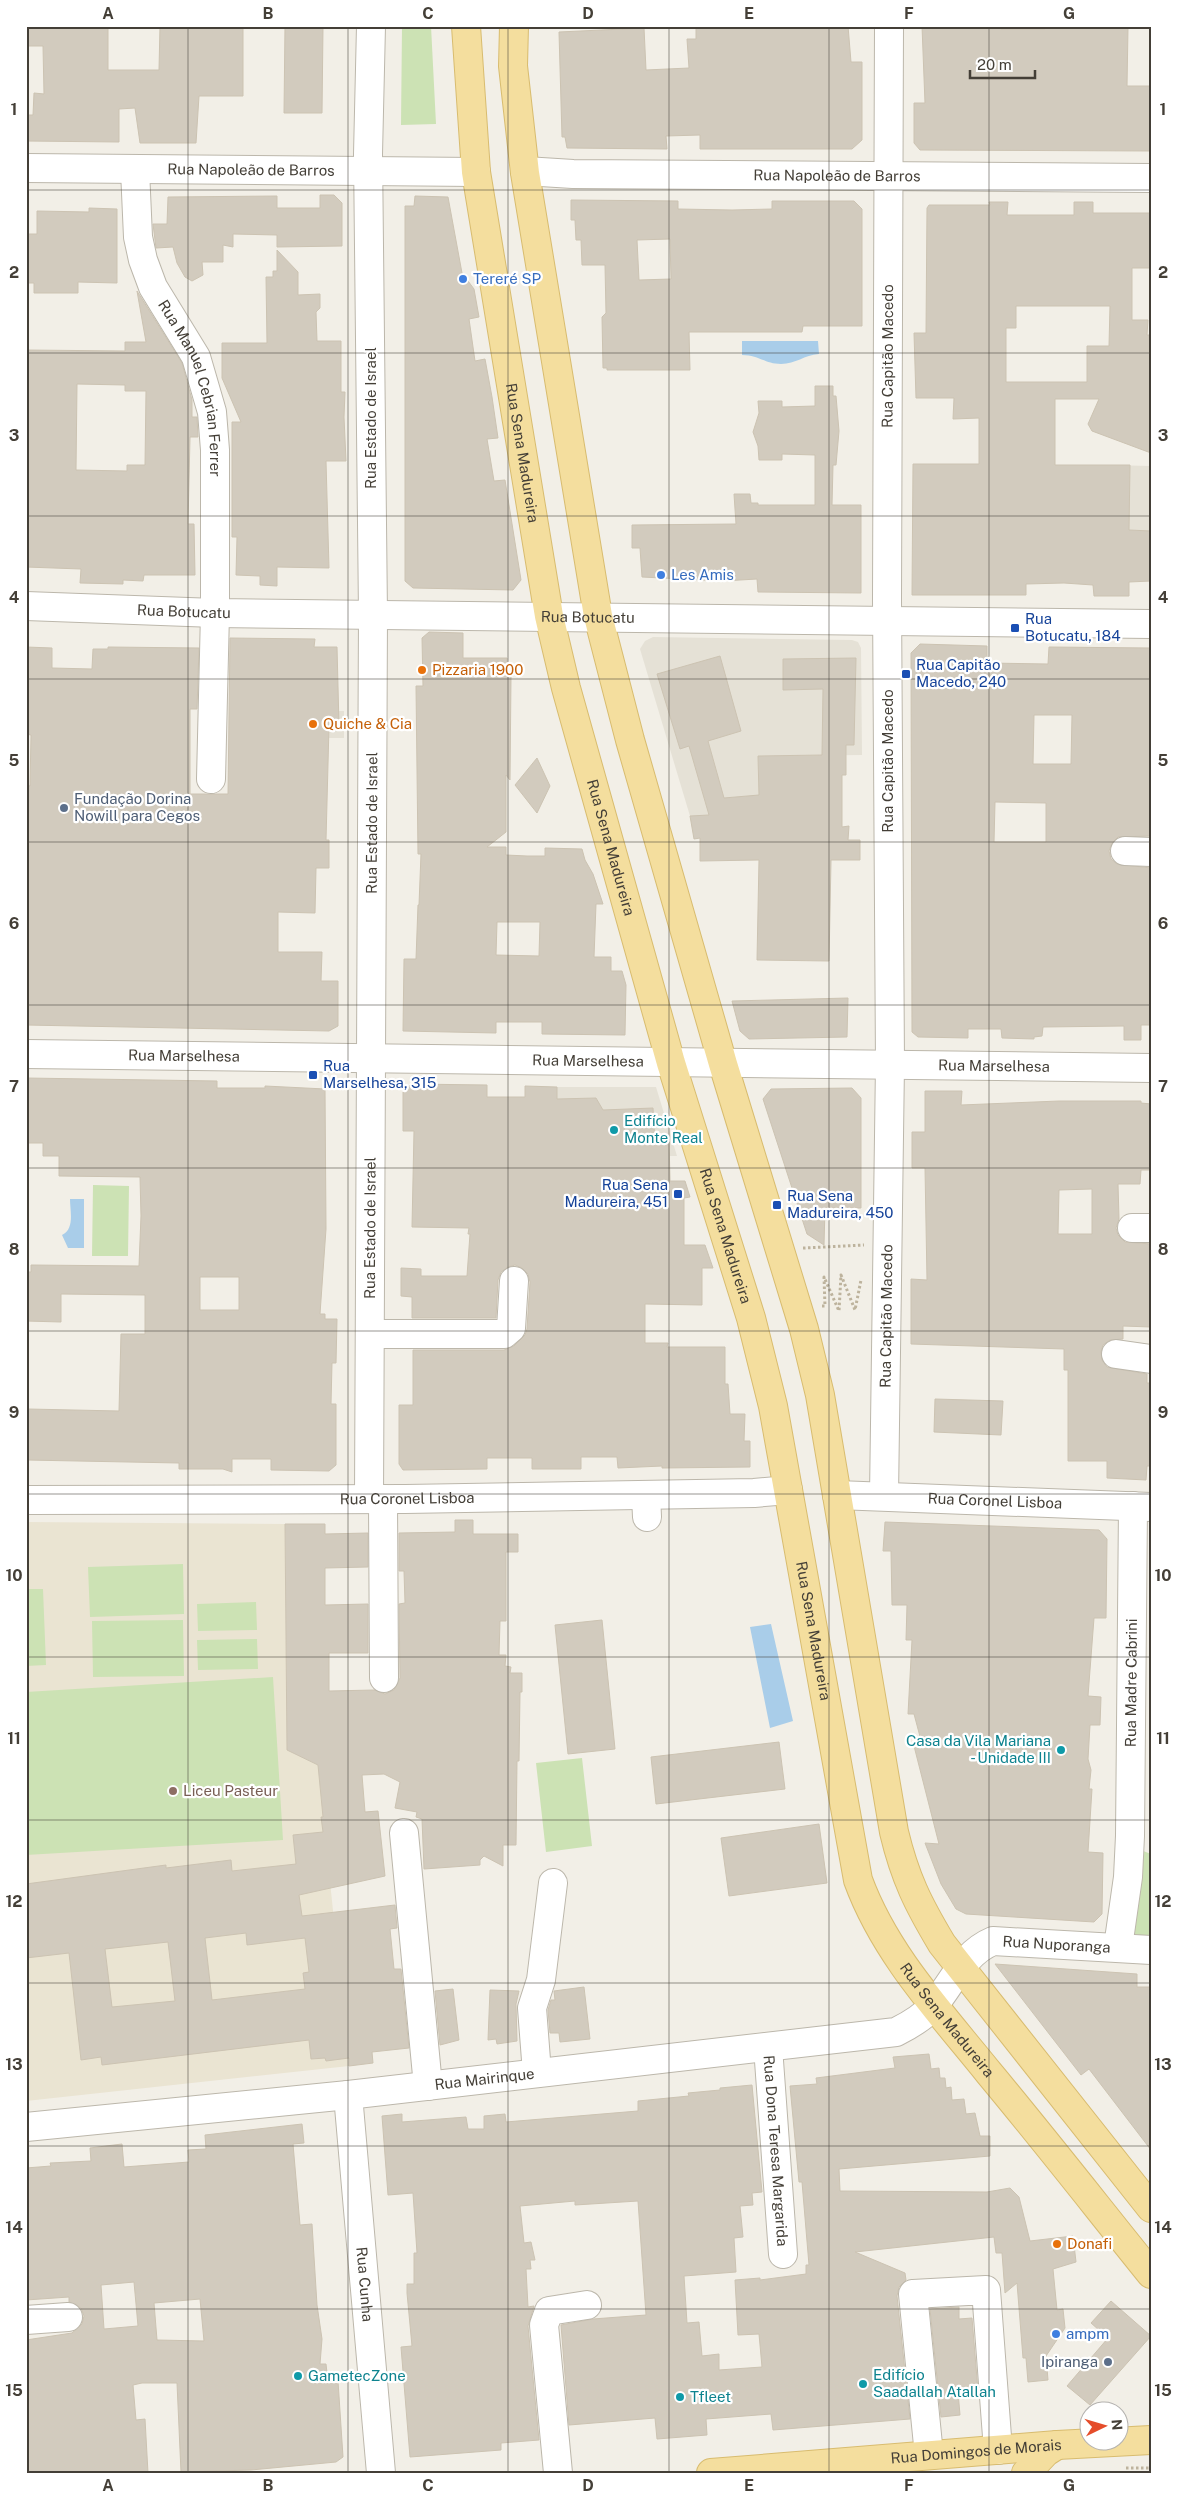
<svg xmlns="http://www.w3.org/2000/svg" width="1177" height="2499" viewBox="0 0 1177 2499" font-family="'Public Sans',sans-serif">
<style>
.residential{fill:#e5e1d6}
.education{fill:#eae4d2}
.green{fill:#cce2b4}
.water{fill:#a9cde9}
.building{fill:#d2cbbe;stroke:#ccc3b2;fill-rule:evenodd}
.lines{fill:none;stroke-linecap:round;stroke-linejoin:round}
.minor-casing{stroke:#bcb7ab;stroke-width:30}
.major-casing{stroke:#d8bc6f;stroke-width:30}
.path{stroke:#bdb39d;stroke-width:3;stroke-dasharray:2.5 2.5;stroke-linecap:butt}
.minor{stroke:#fff;stroke-width:28}
.major{stroke:#f4de9e;stroke-width:28}
.grid{fill:none;stroke:#443f37;stroke-width:1;stroke-opacity:0.55}
.shop-dot{fill:#3f7fe0;stroke:#fff;stroke-width:2}
.transit-dot{fill:#1a4fb4;stroke:#fff;stroke-width:2}
.food-dot{fill:#e8710a;stroke:#fff;stroke-width:2}
.service-dot{fill:#5c6f8a;stroke:#fff;stroke-width:2}
.culture-dot{fill:#0f9aa8;stroke:#fff;stroke-width:2}
.education-dot{fill:#8d6e63;stroke:#fff;stroke-width:2}
.labels{text-anchor:middle;stroke-width:4.5;stroke-linejoin:round;paint-order:stroke}
.street-label{font-size:15px;fill:#443f37;stroke:#fff}
.shop-label{font-size:15px;fill:#366cbe;stroke:#fff;text-anchor:start}
.transit-label{font-size:15px;fill:#164399;stroke:#fff;text-anchor:start}
.food-label{font-size:15px;fill:#c56008;stroke:#fff;text-anchor:start}
.service-label{font-size:15px;fill:#4e5e75;stroke:#fff;text-anchor:start}
.culture-label{font-size:15px;fill:#0d838f;stroke:#fff;text-anchor:start}
.education-label{font-size:15px;fill:#785e54;stroke:#fff;text-anchor:start}
.neatline{fill:none;stroke:#443f37;stroke-width:2}
.grid-label{font-size:16px;text-anchor:middle;font-weight:bold;fill:#443f37}
</style>
<rect width="100%" height="100%" fill="#f2efe7"/>
<!-- residential -->
<path class="residential" d="M1108,465l43,1v65l-43,-1z
M653,637l199,3 6,2 3,6 1,107 -104,1 2,58 -70,2 -50,-167 5,-8z
M296,711h48v27h-61z
M557,1087h99l21,69h-8l-112,39z"/>
<!-- education -->
<path class="education" d="M26,1522l259,2 2,226 31,15 31,301 -323,35z"/>
<!-- green -->
<path class="green" d="M402,26h29l5,98 -35,1z
M93,1185l36,1 -1,70h-36z
M183,1564l1,50 -94,3 -2,-50z
M26,1589h17l3,76 -20,1z
M256,1602l1,28 -59,1 -1,-27z
M183,1620l1,56 -91,1 -1,-56z
M257,1639l1,30 -60,1 -1,-30z
M273,1677l10,163 -257,15v-163z
M582,1758l10,88 -46,6 -10,-89z
M1138,1849l13,5v92l-18,-8z"/>
<!-- water -->
<path class="water" d="M742,341h76l1,13c-15,1 -23,10 -38,10 -16,0 -22,-9 -39,-9z
M70,1199h14v49h-16l-6,-13c13,-6 8,-24 8,-36z
M771,1624l22,97 -23,7 -20,-101z"/>
<!-- building -->
<path class="building" d="M26,26h82v44h51l1,-44h83v70h-44l-3,47h-56l-5,-35 -16,1v33l-93,-1v-26h7l1,-22 10,1 -1,-48h-17z
M285,26h38l-1,87h-38z
M696,26h152l3,36h11v78l-10,9h-152v-14l-34,1 1,13 -100,-1 -2,-11h-3l-3,-105 85,-4 2,42 43,-2 -2,-29h9z
M922,26h79v3h44v-3l83,1 -1,59h24v65l-231,-1 -6,-7v-40h11z
M320,195h14l8,8v43l-65,1v-12l-44,-1v13l-10,-2v17h-21l1,13 -11,6 -7,-4 -8,-14 -4,-16 -17,1 -3,-24h14l1,-27 109,-1v12h43z
M415,196l33,1 14,76 12,16 5,28 -10,2 6,42 10,-2 7,38 6,41 -11,1 7,42 11,-1 16,100 -8,10 -100,-2 -8,-7v-375h9z
M571,200l107,1v8l54,1 40,-1v-8h82l8,8v117h-59l-1,6h-113l1,38h-83v-2h-4l-1,-51 4,-4 -1,-48h-23l-1,-25h-5l-1,-20h-4zM670,239l1,40 -32,1 -2,-40z
M989,202h19l-1,13h67v-13h19v11h58v55h-19v52h16l-1,15h4v118l-59,-22 -4,-7 11,-25h-44v66h75l-1,65 22,1v50l-22,1v14h-35l-1,-11 -29,-2 -38,1v11h-114l1,-131h66v-46l-26,1 1,-21h-38l-2,-65h12l1,-125 2,-3h61zM1016,306h94l-1,40h-22v36h-81v-54h10z
M89,208l28,1v74l-39,-1v11h-44v-10h-8v-49h11v-23l52,1z
M277,250l21,22v23l22,-1v14l-4,4 1,29h24v51h4l-1,25 2,44h-20l3,107 -52,-1v19l-17,-1v-9l-24,-1 1,-38h-5v-115h9l-19,-44v-35h45l-1,-66h7v-6h4z
M137,291l45,72 10,37v17h5l1,20h-8l-2,87h6l1,51h-51l-1,6 -20,-1v4l-43,-1 1,-14 -55,-2v-217l99,1v-9h21zM77,384l48,1v6h21l-1,74h-18v6l-51,-1z
M815,386h18v10h3l3,35 -3,34h-3l-1,40h29v88l-103,-1 -1,-13 -34,2 -81,-4 -2,-29h-8v-23l104,-1 -2,-30h16l1,9h7v2h57v-50l-33,-1v6h-23l-1,-14 -5,-14 6,-19 -1,-12h24v6l33,-1z
M429,632l34,1v25h44v19l4,-1 -1,104 -4,-5v57l-19,15h19v8l21,1h18v-8l37,1 3,11 8,14 10,30h-7l-2,53h17v14h11l4,14 -1,50 -83,-1v-12h-46v11l-93,-2 1,-72h12l2,-54h1l2,-51h-3l-2,-168h7l-1,-48zM497,922h43l-1,34 -43,-1z
M230,638l85,1 -1,8h23l2,79h-10l-3,114h3v28h-13l-1,45 -37,-1v40h44l-1,29h17v45l-9,5 -303,-6v-240l4,1 1,-51 -5,-1v-87l26,1v20l40,1 1,-20h15v-2l91,1 -2,61h-7v85h38z
M920,644l67,2v17l61,1 1,-17 102,1v188l-33,1 -6,6 -3,8 2,8 6,5 34,4v157h-10v15h-17v-14l-81,1 -1,9 -8,1v2l-32,-1 -1,-9h-33v9l-50,-1 -6,-5 -1,-379zM1034,715h38l-1,49h-38zM995,802l51,1v39h-52z
M720,656l21,75 -33,10 16,57 35,-3 -1,-39 64,-1 1,-66 -40,1v-31l73,-1 -2,87h-8v30h-4v52l7,-1 -1,14h12v20h-29l-2,101 -72,-1 2,-100 -59,1v-23l-6,1 -4,-23 19,-1 -20,-69 -9,3 -23,-75z
M537,758l13,28 -13,27 -22,-28z
M848,998l-1,39 -98,2 -9,-8 -8,-30z
M26,1078l191,3v7h48v-2l60,3 1,140 -6,85h5v5h12l-1,44h-4l-1,41h5v61l-7,6 -58,-1v-11h-39v13l-9,-3h-44v-6l-152,-3 1,-51 91,2 2,-77h24v-39l-84,-1v28l-35,-1v-49h5v-7l108,1 2,-50 -1,-39 -81,-1v-20h-16v-13h-17zM200,1277h39v33h-39z
M411,1084l76,1v12h38v-11l32,1v12l39,-1 7,12 50,-2 2,35 14,-3 1,41h15l5,16 -6,1v47h21l8,23h-11v37l-57,-1v39h23l-1,4h58v37h3l2,30h15l-1,27h6v26l-88,1v-2l-44,2 -1,-11h-36v12h-49v-11h-45v11l-84,1 -4,-6v-59h14v-55h91l10,-4 11,-11 2,-6 3,-47 -2,-8 -6,-6 -7,-3 -7,2 -7,5 -3,8 -2,38h-84v-21l-11,-1v-28l20,1v7h46l3,-42h-2l1,-6 -57,-1 2,-96h-11v-39z
M852,1088l9,10v110h-36l-1,37 -17,-11 -44,-135 8,-10z
M925,1091h37l-1,14 98,-4h82v2l10,1v66h-10l-1,14h-22l1,35 -3,9 2,7 7,7 26,2v83l-28,-1v13l-13,1 -7,5 -2,7 1,8 5,7 40,7v9h4v83h-4l-1,14 -39,-2v-17h-39v-91h-4v-21l-153,-5v-65l16,1 -2,-112h-13v-36h13zM1092,1189v45h-34l1,-44z
M935,1399l68,2 -2,34 -67,-3z
M455,1520h18v14h45v18h-12v69h-6l-1,34h7l-1,11 6,1 -1,6h12v19h-2l-1,69h-2l-1,84h-13v21l-19,-10 -4,4v5l-56,4 -2,-50 -6,-2 1,-5 -22,-4 5,-26 -16,-8 -22,1 3,37 13,-1 7,65 -86,19 3,21 93,-11 2,23 -7,1 4,40h7l8,79 -37,4 1,11 -24,3v-8l-23,3 -1,-3 -14,1 -2,-19 -207,25 -1,-8 -20,3 -12,-107 -43,5v-74l140,-19v3l65,-8 1,11 64,-7 -3,-29 30,-3 -2,-15h2l-5,-52 -31,-15 -2,-226h40v10l43,-1v34l-43,1v37l43,-1v49h-39v38l46,-1 10,4 9,-4 6,-12 -1,-74 6,-1 -1,-32h-5v-38l56,-1zM246,1933l1,12 58,-7 4,34 -6,1 2,16 -93,11 -7,-62zM168,1942l7,59 -63,6 -7,-58z
M885,1522l214,8 8,9 -1,79h-12l-6,78 13,1 -1,28h-10l-2,34 3,11 -2,19h3l-4,63 15,1 -1,61 -8,8 -128,-8 -10,-5 -15,-25 -16,-41 14,1 -25,-98 8,-2 -8,-30h-6l4,-74h-6l1,-35h-15l-1,-54h-8z
M602,1620l13,129 -47,5 -13,-129z
M779,1742l6,47 -129,15 -5,-47z
M819,1824l8,59 -98,13 -8,-58z
M995,1964l142,10v13h14v163l-62,-81 -8,6z
M584,1987l6,52 -30,3 -1,-9h-9l-2,-23 3,-10h4l-1,-9z
M453,1989l6,51 -19,5 -5,-54z
M490,1990l29,1 -3,13 1,37 -20,3 -1,-5 -8,1z
M929,2054l2,15 8,-1 1,10h5l1,10 5,-1 1,13 12,-1 2,15 9,-1 5,23h10v20l-151,13 1,22 147,1 23,-4 9,9 11,44 43,-5 3,26 -23,7 4,41 6,-1 2,19 -19,28 2,24 -20,2 -2,-24h-3l-6,-75 -12,10 -3,-40h-6l-2,-16 -139,15 50,21 1,7 -7,7 -2,9 13,123 -137,11 -2,-16 -65,5 1,16 -50,4 -2,-21 -86,7 -8,-100 32,-6 53,-4 -8,-114 -63,4v-4l-55,5 4,37 7,-1 4,18h-5l1,9h-5l2,38 6,-1 -6,20 11,114 -38,3v7l-91,7 -9,-110 11,-1 -5,-53v-9h7v-31h3l-4,-60 -25,2 -6,-79 20,-2v8l64,-5 2,12h16v-13l21,-2 1,8 132,-11v-10l51,-5 -1,-3 32,-3v-2l32,-3 10,107 -10,1 1,12 -13,1 3,31 -9,1 2,34 -52,4 3,47 12,-1 3,34 17,-2v16l43,-3 -3,-33 -21,1 -3,-55 25,-2v2l46,-6v-9h3l-7,-83h-3l-9,-96 27,-2 -1,-6 79,-10 -2,-11z
M302,2124l2,19 -11,1 7,81 12,-1 5,81 5,34 -2,25h6l2,18 10,-1 5,76 -7,5 -85,8 -70,2 -4,-89h-35l-9,2 3,35 9,-1 3,54h-122v-133l46,-7 10,-9 2,-8 -3,-8 -12,-6v-5l-43,3v-132l25,-2 -1,-3 41,-2 -1,-13 32,-4 2,23 65,-5 -1,-12 18,-1 -1,-14zM134,2282l4,44 -34,3 -3,-44zM200,2299l4,42 -47,-1 -3,-37z
M1111,2301l40,35 -61,69 -23,-19 41,-48 -17,-15z
M959,2307v12l13,-1 6,73 -20,1 2,23 -19,2 -11,-108z"/>
<g class="lines">
<defs>
<g id="minor">
<path id="s1" d="M26,168l450,4"/>
<path id="s2" d="M135,170l3,67 5,23 10,27 43,70 16,55 3,38v163l-4,166"/>
<path id="s3" d="M525,171l48,3 578,4"/>
<path id="s4" d="M26,606l189,7 936,11"/>
<path d="M1125,851l26,1"/>
<path id="s5" d="M26,1054l1125,14"/>
<path d="M1132,1228h19"/>
<path d="M370,1334h134l7,-6 3,-47"/>
<path d="M1116,1354l35,5"/>
<path d="M646,1495l1,22"/>
<path id="s6" d="M837,1495l314,12"/>
<path id="s7" d="M884,1496l6,-432 -3,-464 2,-574"/>
<path id="s8" d="M369,1499l4,-884 -5,-461 3,-128"/>
<path d="M383,1499l1,179"/>
<path id="s9" d="M26,1500l379,-1 349,-6 34,-3"/>
<path d="M404,1833l24,253"/>
<path id="s10" d="M1118,1947l10,-70 2,-41 3,-330"/>
<path id="s11" d="M768,2047l15,207"/>
<path d="M537,2073l-5,-65 9,-28 12,-97"/>
<path id="s12" d="M348,2095l33,378"/>
<path id="s13" d="M26,2127l322,-32 548,-63c14,-7 28,-15 38,-27 19,-23 30,-52 59,-64l158,9"/>
<path d="M26,2320l42,-3"/>
<path d="M929,2455l-16,-161 73,-4 12,160"/>
<path d="M558,2473l-14,-148 5,-14 38,-6"/>
</g>
<g id="major">
<path id="s14" d="M466,26l10,146 73,444 17,72 105,375 80,255 22,88 85,474c27,74 82,132 131,193 55,66 108,134 162,201"/>
<path d="M514,26l-1,40 12,107 73,443 32,124 93,324 81,265 16,66 74,437c11,46 24,72 48,112l209,264"/>
<path id="s15" d="M711,2473l346,-28 94,-5"/>
<path d="M1026,2473l20,-21 11,-7"/>
</g>
</defs>
<!-- minor casing -->
<use href="#minor" class="minor-casing"/>
<!-- major casing -->
<use href="#major" class="major-casing"/>
<!-- path -->
<path class="path" d="M803,1248l61,-3
M822,1306h3l-1,-29 15,34 2,-36 14,35 6,-30
M1126,2468h25"/>
<!-- minor -->
<use href="#minor" class="minor"/>
<!-- major -->
<use href="#major" class="major"/>
</g>
<!-- grid -->
<path class="grid" d="M188,26v2447M348,26v2447M508,26v2447M669,26v2447M829,26v2447M989,26v2447M26,190h1125M26,353h1125M26,516h1125M26,679h1125M26,842h1125M26,1005h1125M26,1168h1125M26,1331h1125M26,1494h1125M26,1657h1125M26,1820h1125M26,1983h1125M26,2146h1125M26,2309h1125"/>
<!-- markers -->
<g class="shop-dot">
<circle cx="463" cy="279" r="5"/>
<circle cx="661" cy="575" r="5"/>
<circle cx="1056" cy="2334" r="5"/>
</g>
<g class="transit-dot">
<rect x="1010" y="623" width="10" height="10" rx="2.5"/>
<rect x="901" y="669" width="10" height="10" rx="2.5"/>
<rect x="308" y="1070" width="10" height="10" rx="2.5"/>
<rect x="673" y="1189" width="10" height="10" rx="2.5"/>
<rect x="772" y="1200" width="10" height="10" rx="2.5"/>
</g>
<g class="food-dot">
<circle cx="422" cy="670" r="5"/>
<circle cx="313" cy="724" r="5"/>
<circle cx="1057" cy="2244" r="5"/>
</g>
<g class="service-dot">
<circle cx="64" cy="808" r="5"/>
<circle cx="1108" cy="2362" r="5"/>
</g>
<g class="culture-dot">
<circle cx="614" cy="1130" r="5"/>
<circle cx="1061" cy="1750" r="5"/>
<circle cx="298" cy="2376" r="5"/>
<circle cx="863" cy="2384" r="5"/>
<circle cx="680" cy="2397" r="5"/>
</g>
<circle class="education-dot" cx="173" cy="1791" r="5"/>
<g class="labels">
<!-- street labels -->
<g class="street-label">
<text dy="5" stroke="none"><textPath href="#s1" startOffset="225">Rua Napoleão de Barros</textPath></text>
<text dy="5" stroke="none"><textPath href="#s3" startOffset="312">Rua Napoleão de Barros</textPath></text>
<text dy="5" stroke="none"><textPath href="#s7" startOffset="1140">Rua Capitão Macedo</textPath></text>
<text dy="5" stroke="none"><textPath href="#s2" startOffset="230">Rua Manuel Cebrian Ferrer</textPath></text>
<text transform="translate(371 418) rotate(-90)" y="5">Rua Estado de Israel</text>
<text dy="5" stroke="none"><textPath href="#s14" startOffset="431">Rua Sena Madureira</textPath></text>
<text dy="5" stroke="none"><textPath href="#s4" startOffset="158">Rua Botucatu</textPath></text>
<text dy="5" stroke="none"><textPath href="#s4" startOffset="562">Rua Botucatu</textPath></text>
<text transform="translate(888 761) rotate(-90)" y="5">Rua Capitão Macedo</text>
<text dy="5" stroke="none"><textPath href="#s8" startOffset="676">Rua Estado de Israel</textPath></text>
<text dy="5" stroke="none"><textPath href="#s14" startOffset="836">Rua Sena Madureira</textPath></text>
<text dy="5" stroke="none"><textPath href="#s5" startOffset="158">Rua Marselhesa</textPath></text>
<text dy="5" stroke="none"><textPath href="#s5" startOffset="562">Rua Marselhesa</textPath></text>
<text dy="5" stroke="none"><textPath href="#s5" startOffset="968">Rua Marselhesa</textPath></text>
<text dy="5" stroke="none"><textPath href="#s8" startOffset="271">Rua Estado de Israel</textPath></text>
<text dy="5" stroke="none"><textPath href="#s14" startOffset="1241">Rua Sena Madureira</textPath></text>
<text dy="5" stroke="none"><textPath href="#s7" startOffset="180">Rua Capitão Macedo</textPath></text>
<text dy="5" stroke="none"><textPath href="#s9" startOffset="381">Rua Coronel Lisboa</textPath></text>
<text dy="5" stroke="none"><textPath href="#s6" startOffset="158">Rua Coronel Lisboa</textPath></text>
<text dy="5" stroke="none"><textPath href="#s14" startOffset="1646">Rua Sena Madureira</textPath></text>
<text dy="5" stroke="none"><textPath href="#s10" startOffset="265">Rua Madre Cabrini</textPath></text>
<text dy="5" stroke="none"><textPath href="#s13" startOffset="1074">Rua Nuporanga</textPath></text>
<text dy="5" stroke="none"><textPath href="#s14" startOffset="2066">Rua Sena Madureira</textPath></text>
<text dy="5" stroke="none"><textPath href="#s13" startOffset="461">Rua Mairinque</textPath></text>
<text dy="5" stroke="none"><textPath href="#s11" startOffset="104">Rua Dona Teresa Margarida</textPath></text>
<text dy="5" stroke="none"><textPath href="#s12" startOffset="190">Rua Cunha</textPath></text>
<text dy="5" stroke="none"><textPath href="#s15" startOffset="266">Rua Domingos de Morais</textPath></text>
</g>
<!-- shop labels -->
<g class="shop-label">
<text x="473" y="284">Tereré SP</text>
<text x="671" y="580">Les Amis</text>
<text x="1066" y="2339">ampm</text>
</g>
<!-- transit labels -->
<g class="transit-label">
<text x="1025" y="624">Rua<tspan x="1025" dy="17">Botucatu, 184</tspan></text>
<text x="916" y="670">Rua Capitão<tspan x="916" dy="17">Macedo, 240</tspan></text>
<text x="323" y="1071">Rua<tspan x="323" dy="17">Marselhesa, 315</tspan></text>
<text x="668" y="1190" text-anchor="end">Rua Sena<tspan x="668" dy="17">Madureira, 451</tspan></text>
<text x="787" y="1201">Rua Sena<tspan x="787" dy="17">Madureira, 450</tspan></text>
</g>
<!-- food labels -->
<g class="food-label">
<text x="432" y="675">Pizzaria 1900</text>
<text x="323" y="729">Quiche &amp; Cia</text>
<text x="1067" y="2249">Donafi</text>
</g>
<!-- service labels -->
<g class="service-label">
<text x="74" y="804">Fundação Dorina<tspan x="74" dy="17">Nowill para Cegos</tspan></text>
<text x="1098" y="2367" text-anchor="end">Ipiranga</text>
</g>
<!-- culture labels -->
<g class="culture-label">
<text x="624" y="1126">Edifício<tspan x="624" dy="17">Monte Real</tspan></text>
<text x="1051" y="1746" text-anchor="end">Casa da Vila Mariana<tspan x="1051" dy="17">- Unidade III</tspan></text>
<text x="873" y="2380">Edifício<tspan x="873" dy="17">Saadallah Atallah</tspan></text>
<text x="308" y="2381">GametecZone</text>
<text x="690" y="2402">Tfleet</text>
</g>
<!-- education labels -->
<g class="education-label">
<text x="183" y="1796">Liceu Pasteur</text>
</g>
</g>
<!-- border -->
<rect width="1177" height="2499" fill="none" stroke="#ffffff" stroke-width="55"/>
<!-- north arrow -->
<g transform="translate(1104 2426) rotate(85)"><circle r="24" fill="#ffffff" stroke="#b4b2af"/>
<path d="M0-4L9 19L0 12L-9 19Z" fill="#e54d2b"/>
<text y="-8" font-size="14" font-weight="bold" text-anchor="middle" fill="#443f37">N</text>
</g>
<!-- scale -->
<path d="M970 70v8h65v-8" fill="none" stroke="#443f37" stroke-width="2.5"/>
<text x="977" y="70" font-size="15" fill="#443f37" stroke="#ffffff" stroke-width="4" paint-order="stroke">20 m</text>
<rect x="28" y="28" width="1122" height="2444" class="neatline"/>
<g class="grid-label">
<text x="108" y="19">A</text>
<text x="268" y="19">B</text>
<text x="428" y="19">C</text>
<text x="588" y="19">D</text>
<text x="749" y="19">E</text>
<text x="909" y="19">F</text>
<text x="1069" y="19">G</text>
<text x="14" y="115">1</text>
<text x="1163" y="115">1</text>
<text x="14" y="278">2</text>
<text x="1163" y="278">2</text>
<text x="14" y="441">3</text>
<text x="1163" y="441">3</text>
<text x="14" y="603">4</text>
<text x="1163" y="603">4</text>
<text x="14" y="766">5</text>
<text x="1163" y="766">5</text>
<text x="14" y="929">6</text>
<text x="1163" y="929">6</text>
<text x="14" y="1092">7</text>
<text x="1163" y="1092">7</text>
<text x="14" y="1255">8</text>
<text x="1163" y="1255">8</text>
<text x="14" y="1418">9</text>
<text x="1163" y="1418">9</text>
<text x="14" y="1581">10</text>
<text x="1163" y="1581">10</text>
<text x="14" y="1744">11</text>
<text x="1163" y="1744">11</text>
<text x="14" y="1907">12</text>
<text x="1163" y="1907">12</text>
<text x="14" y="2070">13</text>
<text x="1163" y="2070">13</text>
<text x="14" y="2233">14</text>
<text x="1163" y="2233">14</text>
<text x="14" y="2396">15</text>
<text x="1163" y="2396">15</text>
<text x="108" y="2491">A</text>
<text x="268" y="2491">B</text>
<text x="428" y="2491">C</text>
<text x="588" y="2491">D</text>
<text x="749" y="2491">E</text>
<text x="909" y="2491">F</text>
<text x="1069" y="2491">G</text>
</g>
</svg>
